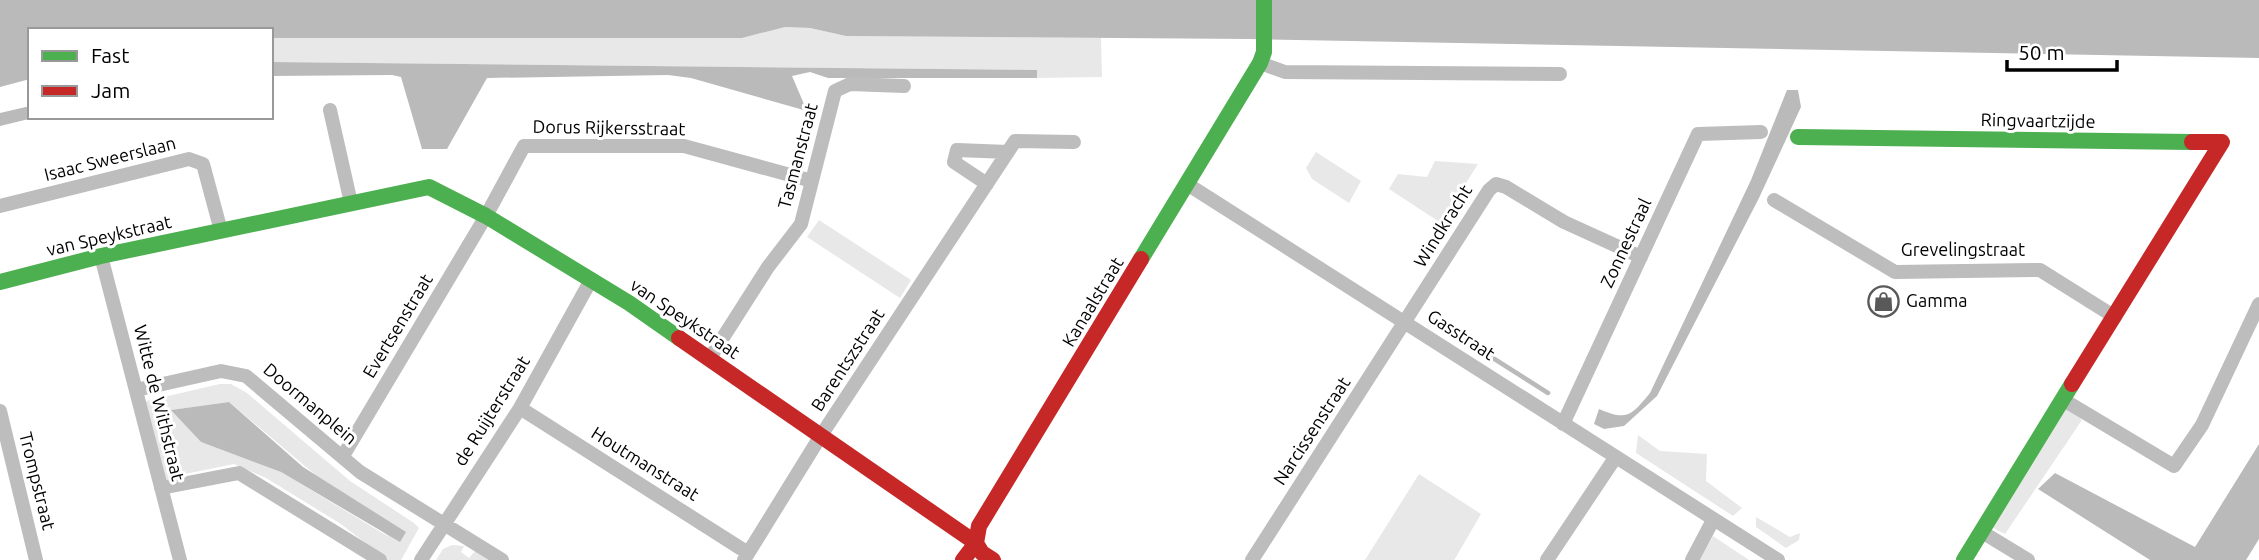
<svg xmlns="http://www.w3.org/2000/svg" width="2259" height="560" viewBox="0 0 2259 560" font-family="Ubuntu,sans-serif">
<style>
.green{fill:#e8e8e8;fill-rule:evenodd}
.water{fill:#bababa}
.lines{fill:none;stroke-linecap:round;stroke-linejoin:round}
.stream{stroke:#bababa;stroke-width:4.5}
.street{stroke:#bdbdbd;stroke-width:14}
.fast{stroke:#4caf50;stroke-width:16}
.jam{stroke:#c62828;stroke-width:16}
.labels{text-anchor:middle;stroke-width:6;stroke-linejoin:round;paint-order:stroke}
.street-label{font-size:18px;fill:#000;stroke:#fff}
.poi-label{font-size:18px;fill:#000;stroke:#fff;text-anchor:start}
</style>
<rect width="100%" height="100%" fill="#fff"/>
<!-- green -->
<path class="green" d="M785,27l25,1 36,8 255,2 1,39 -65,1 -1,-8 -765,-8v-24h471z
M1316,152l45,29 -12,22 -37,-24 -6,-11z
M1435,161l43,3 -37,59 -52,-34 9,-15 29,3z
M819,220l92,60 -11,18 -93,-61z
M220,384h11l16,9 103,88 64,42 5,5 -18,32h-14l-46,-36 -75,-46 -32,-14 -49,10 -23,11 -20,-83zM229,402l160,135 -108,-65 -80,-30 -29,-32z
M2067,406l15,14 -77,114 -14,-7z
M1638,435l22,16 47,3 -1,27 36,27 -9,8 -97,-63z
M1419,474l62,40 -25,43 -2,3h-89z
M1756,517l34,20 10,-4 -1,7 -13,8 -30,-21z
M1713,536l36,24h-49z
M452,545l12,1 -3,6 8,6 6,-7 15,9h-54l7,-11z"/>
<!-- water -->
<path class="water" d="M0,0h2259v58l-1009,-19 -404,-3 -36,-8 -25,-1 -43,11h-471v-8h-241v49l-30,8z
M271,62l766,8v8h-209l-18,-6 -18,4 15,35 -116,-33 -23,-3 -181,3 -40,71h-25l-21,-72 -9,-2 -121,1z
M1787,90h11l3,17 -42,91 -102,198 -33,30 -20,3 -10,-5 5,-15c28,12 32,7 51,-16l101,-213z
M30,106v11h7l-37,9v-13z
M229,402l74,65 103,65 -6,10 -119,-70 -80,-30 -30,-32z
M2259,444v95l-13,21h-96l-112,-71 17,-16 140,74z"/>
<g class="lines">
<!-- stream -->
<path class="stream" d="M1433,320l115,73"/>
<!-- street -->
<path class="street" d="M1260,63l25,9 275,2
M330,110l21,93
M987,184l-33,-22 3,-12 51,2
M1187,184l591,376
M1774,200l121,72 145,-2 75,47
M0,206l189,-47 14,5 18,67
M101,256l79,304
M710,358l58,-91 33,-43 34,-133 15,-7 54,2
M136,390l85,-19 25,5 114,96 142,88
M2062,399l112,67 28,-41 57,-121
M520,408l228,145
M0,411l36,149
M1563,424l135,-290 63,-2
M343,456l143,-240 38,-70h160l128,35
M161,488l78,-15 141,87
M1982,532l46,28
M421,560l99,-152 71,-128
M744,560l76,-123 195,-296 59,1
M1252,560l237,-370 7,-6 10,3 58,35 77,35
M1547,560l68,-102
M1692,560l21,-40"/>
<!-- fast -->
<path class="fast" d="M1798,137l394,5
M1141,259l119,-196 4,-11v-52
M0,282l101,-26 328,-69 57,29 143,87 50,35
M1964,560l108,-176"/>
<!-- jam -->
<path class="jam" d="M679,338l297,205 6,10 11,7
M2072,384l150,-242h-30
M963,560l13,-17 3,-17 162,-267"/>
</g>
<!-- icons -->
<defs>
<symbol id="shop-ring" viewBox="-11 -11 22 22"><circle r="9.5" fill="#fff" stroke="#595959" stroke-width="1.5"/><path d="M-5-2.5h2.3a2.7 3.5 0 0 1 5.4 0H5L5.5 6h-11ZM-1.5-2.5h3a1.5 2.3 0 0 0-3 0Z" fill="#595959"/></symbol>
</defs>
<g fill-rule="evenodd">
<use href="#shop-ring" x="1866" y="284" width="35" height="35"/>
</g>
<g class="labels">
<!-- street labels -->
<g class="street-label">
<text transform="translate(2038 121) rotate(1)" y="6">Ringvaartzijde</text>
<text transform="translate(609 128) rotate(1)" y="6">Dorus Rijkersstraat</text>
<text transform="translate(798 156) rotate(-75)" y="6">Tasmanstraat</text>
<text transform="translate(110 159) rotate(-14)" y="6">Isaac Sweerslaan</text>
<text transform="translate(1443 226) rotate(-58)" y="6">Windkracht</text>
<text transform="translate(109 236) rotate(-13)" y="6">van Speykstraat</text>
<text transform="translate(1626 243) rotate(-65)" y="6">Zonnestraal</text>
<text x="1963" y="256">Grevelingstraat</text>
<text transform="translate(1093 302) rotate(-59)" y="6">Kanaalstraat</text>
<text transform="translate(685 319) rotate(34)" y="6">van Speykstraat</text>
<text transform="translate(398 326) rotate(-59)" y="6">Evertsenstraat</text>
<text transform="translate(1461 335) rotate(33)" y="6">Gasstraat</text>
<text transform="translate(848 360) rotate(-57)" y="6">Barentszstraat</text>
<text transform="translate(159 403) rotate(76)" y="6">Witte de Withstraat</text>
<text transform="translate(310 404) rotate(40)" y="6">Doormanplein</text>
<text transform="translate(492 411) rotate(-58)" y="6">de Ruijterstraat</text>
<text transform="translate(1312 431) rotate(-57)" y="6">Narcissenstraat</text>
<text transform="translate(645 464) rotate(32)" y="6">Houtmanstraat</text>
<text transform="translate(37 481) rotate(76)" y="6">Trompstraat</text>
</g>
<!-- poi labels -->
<g class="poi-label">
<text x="1906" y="307">Gamma</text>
</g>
</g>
<!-- legend -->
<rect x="28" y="28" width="245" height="91" fill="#ffffff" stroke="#999999" stroke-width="2"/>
<rect x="42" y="51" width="35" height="10" fill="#4caf50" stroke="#999999" stroke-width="2"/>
<text x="91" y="63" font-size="21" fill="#000000">Fast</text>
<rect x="42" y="86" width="35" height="10" fill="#c62828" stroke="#999999" stroke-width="2"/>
<text x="91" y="98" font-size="21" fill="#000000">Jam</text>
<!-- scale -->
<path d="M2007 60v10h110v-10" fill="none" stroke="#000000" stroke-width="3.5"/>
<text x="2018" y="60" font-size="21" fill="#000000" stroke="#ffffff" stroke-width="5" paint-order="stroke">50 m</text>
</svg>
